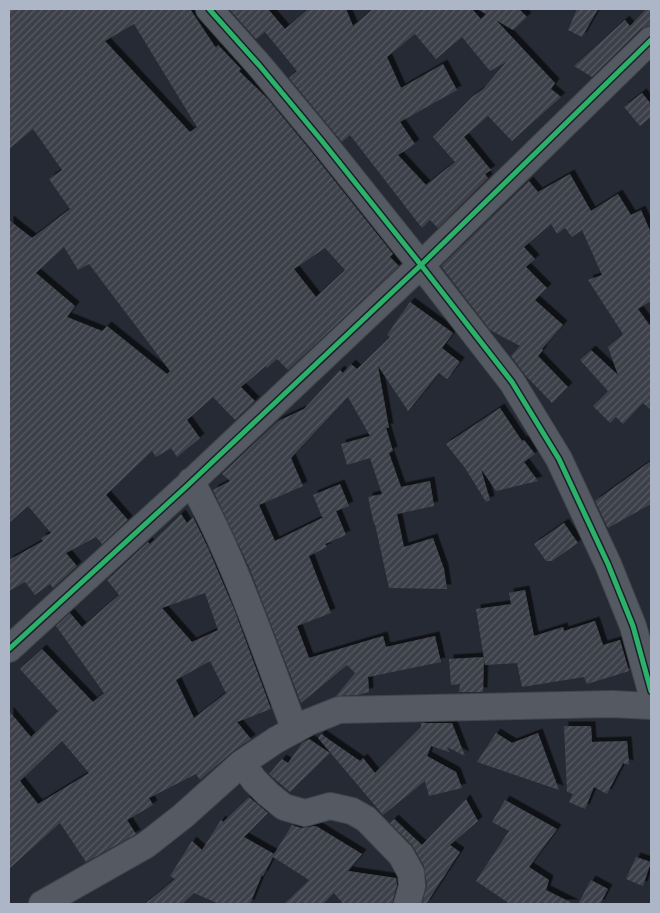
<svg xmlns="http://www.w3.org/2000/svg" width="660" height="913" viewBox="0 0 660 913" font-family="Poppins,sans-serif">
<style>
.building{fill:url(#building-hatch);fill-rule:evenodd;filter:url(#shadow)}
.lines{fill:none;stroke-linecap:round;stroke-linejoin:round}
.minor-casing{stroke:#41454c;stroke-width:28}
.minor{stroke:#545962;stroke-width:26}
.cycleway-casing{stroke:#18212e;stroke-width:8}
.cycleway{stroke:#2db169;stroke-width:5}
</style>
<defs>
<pattern id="building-hatch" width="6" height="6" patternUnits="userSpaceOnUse" patternTransform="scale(1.25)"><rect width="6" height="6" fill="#3d414a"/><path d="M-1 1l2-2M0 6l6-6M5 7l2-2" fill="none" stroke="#565a63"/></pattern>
<filter id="shadow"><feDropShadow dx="4.5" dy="-4.5" stdDeviation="0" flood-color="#0009"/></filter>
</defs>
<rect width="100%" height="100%" fill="#252a34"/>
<!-- building -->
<path class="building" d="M9,9h181l26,39 2,-3 23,24 -2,2 28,27 43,52 83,104 -3,3 9,9 -111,104 -11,-11 -10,9 -1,-2 -25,21 14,14 -20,19 -22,-23 -26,23 13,18 -23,19 -6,-9 -15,9 -4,-6 -46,44 22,25 -26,24 -6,-7 -30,16 11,13 -24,22 -3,-4 -15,11 -10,-13 -16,9v-31l34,-19 -2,-3 10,-5 -23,-27 -19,17v-303l23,18 38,-29 -21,-30 13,-9 -29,-41 -24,20zM134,24l63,103 -7,5 -85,-91zM64,247l14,23 11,-6 81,107 -3,3 -60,-48 -5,5 -35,-14 8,-11 -39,-33zM325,248l20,22 -29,27 -22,-28z
M229,9h39l17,20 23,-20h38l7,17 20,-17h99l9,10 5,-5 -9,-5h42l8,8 -14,13 -17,-10 59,63 -4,6 10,8 -49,44 -24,-25 -24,21 27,33 -6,4 3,4 -50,50 -8,-8 -8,8 -72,-93 -8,7 -53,-64 8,-7 -32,-39 -9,7zM415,34l21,25 26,-22 28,34 16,-9 -23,27 -11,8 -39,40 22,25 -29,23 -28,-30 17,-11 -15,-22 57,-32 -14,-26 -42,24 -14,-31z
M577,9h21l-16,28 -14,-7z
M646,9h5v16l-4,1 -6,3 -49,48 -18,-11 51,-46 5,6z
M642,93l9,11v13l-11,9 -16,-19z
M570,174l21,37 27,-17 13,21 10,-5 10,23v68l-13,8 13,18v83l-8,-7 -20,21 -7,-7 -6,6 -17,-17 15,-15 -28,-31 11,-10 27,25 -10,-28 15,-13 -35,-54 14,-5 -20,-45 -10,7 -7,-9 -8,6 -6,-10 -27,23 11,12 -9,8 21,21 -12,12 28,25 -21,24 1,1 -5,6 30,31 -16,16 -26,-27 -15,-20 9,-10 -30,-16 -49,-64 88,-85 9,11z
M410,302l43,31 -11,15 18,14 -13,17 -8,-6 -31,38 -30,-45 11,62h-3l7,23 -4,2 12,34 29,-6 4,25 -37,8 7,33 29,-9 11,31 3,20 -58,-1 -14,-64h-1l-6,-27 14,-3 -12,-36 -23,7 -6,-21 29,-8 -22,-39 -57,61 12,28 -44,19 16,36 49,-24h-2l-9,-22 27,-11 9,22 -13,5 10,24 -21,9 2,3 -18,9 22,57 -34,13 12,32 74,-22 3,11 49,-11 6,26 -73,15 1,15 -11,3 -22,1 19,-23 -8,-8 -46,38 -52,-136 -36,-77 17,-9 -8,-7 56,-53 26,-12 36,-39 3,3 8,-9 6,5 33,-32 -3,-2z
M500,408l22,33 2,-1 11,14 -11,8 14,19 -42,10 -15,-22 9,31 -4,2 -21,-34 -19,-24z
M651,461v43l-43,24 -13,-27z
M181,514l6,9 6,-6 15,31 26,61 37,100 -34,13 14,17 -19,13 -32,28 -4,-6 -47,24 4,7 -26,15 9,14 -50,28 -26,-39 -51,46v-158l22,26 27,-26 -38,-42 22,-20 51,53 11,-9 -48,-67 14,-13 12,14 37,-32 -12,-15 41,-38 2,2zM205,593l13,37 -26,12 -30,-34zM210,661l16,32 -32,25 -18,-38zM62,741l27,32 -51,31 -18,-23z
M564,523l14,20 -26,18h-6l-12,-17z
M525,590l9,46 29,-9 1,4 31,-10 8,24 17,-5 9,31 -42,13 -3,-7 -62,10 -5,-24 -32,2 -9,-56 35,-5 -2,-11z
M484,657l-1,35h-24l1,-8 -9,1 -2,-26z
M421,723h31l13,33 -18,-9 2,5 -18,-6 -4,10 29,16 6,16 -33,8 -4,-15 -42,34 -65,-77 3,-4 39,27 3,-3 12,15 46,-46z
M564,726h27l1,16 35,-1 2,24 -6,-2 -16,31 -13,-7 -9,22 -16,-7 4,-8 -6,-2z
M496,733l16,10 26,-10 21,57 -82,-28z
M309,739l21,14 -40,39 -21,-18 13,-15 6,4 14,-20z
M249,797l19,16 -24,24 30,17 18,-29 9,3 15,-2 46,28 -14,17 48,7 1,7 -5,19h-49l-9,-11 -11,11h-39l25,-24 -36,-23 -10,19 -1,-1 -12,29h-31l-25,-11 -12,11h-37l30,-25 -5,-3 22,-35 10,9 19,-30 2,2z
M466,799l12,22 -28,24 10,7 -34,52h-4l5,-19 -3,-19 -12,-21 -22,-22 4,-4 28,26z
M505,800l52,29 -28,38 20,13 -3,10 28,14h-64l-34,-23 33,-50 -17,-9z
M636,857l15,5 -8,24 -17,-7z
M591,880l17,9 -8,15h-22z"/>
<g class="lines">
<defs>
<path id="minor" d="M209,9l50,56 63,76 99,124 91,117 47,77 49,105 25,62 18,65
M191,481c44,79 72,165 104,249
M9,649l179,-164 233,-220 230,-225
M242,763l12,17 14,14 16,13 21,6 25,-7 22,5 14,8 35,36 10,18 1,13 -5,18
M42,904l104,-59 37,-29 59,-53 34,-23 33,-18 30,-12 273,-6 39,2"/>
</defs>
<!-- minor casing -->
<use href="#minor" class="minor-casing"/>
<!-- minor -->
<use href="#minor" class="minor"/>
<defs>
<path id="cycleway" d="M209,9l50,56 63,76 99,124 91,117 47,77 49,105 25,62 18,65
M9,649l179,-164 233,-220 230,-225"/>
</defs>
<!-- cycleway casing -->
<use href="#cycleway" class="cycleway-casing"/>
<!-- cycleway -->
<use href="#cycleway" class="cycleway"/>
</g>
<!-- border -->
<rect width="660" height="913" fill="none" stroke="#adb6c7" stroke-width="20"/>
</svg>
